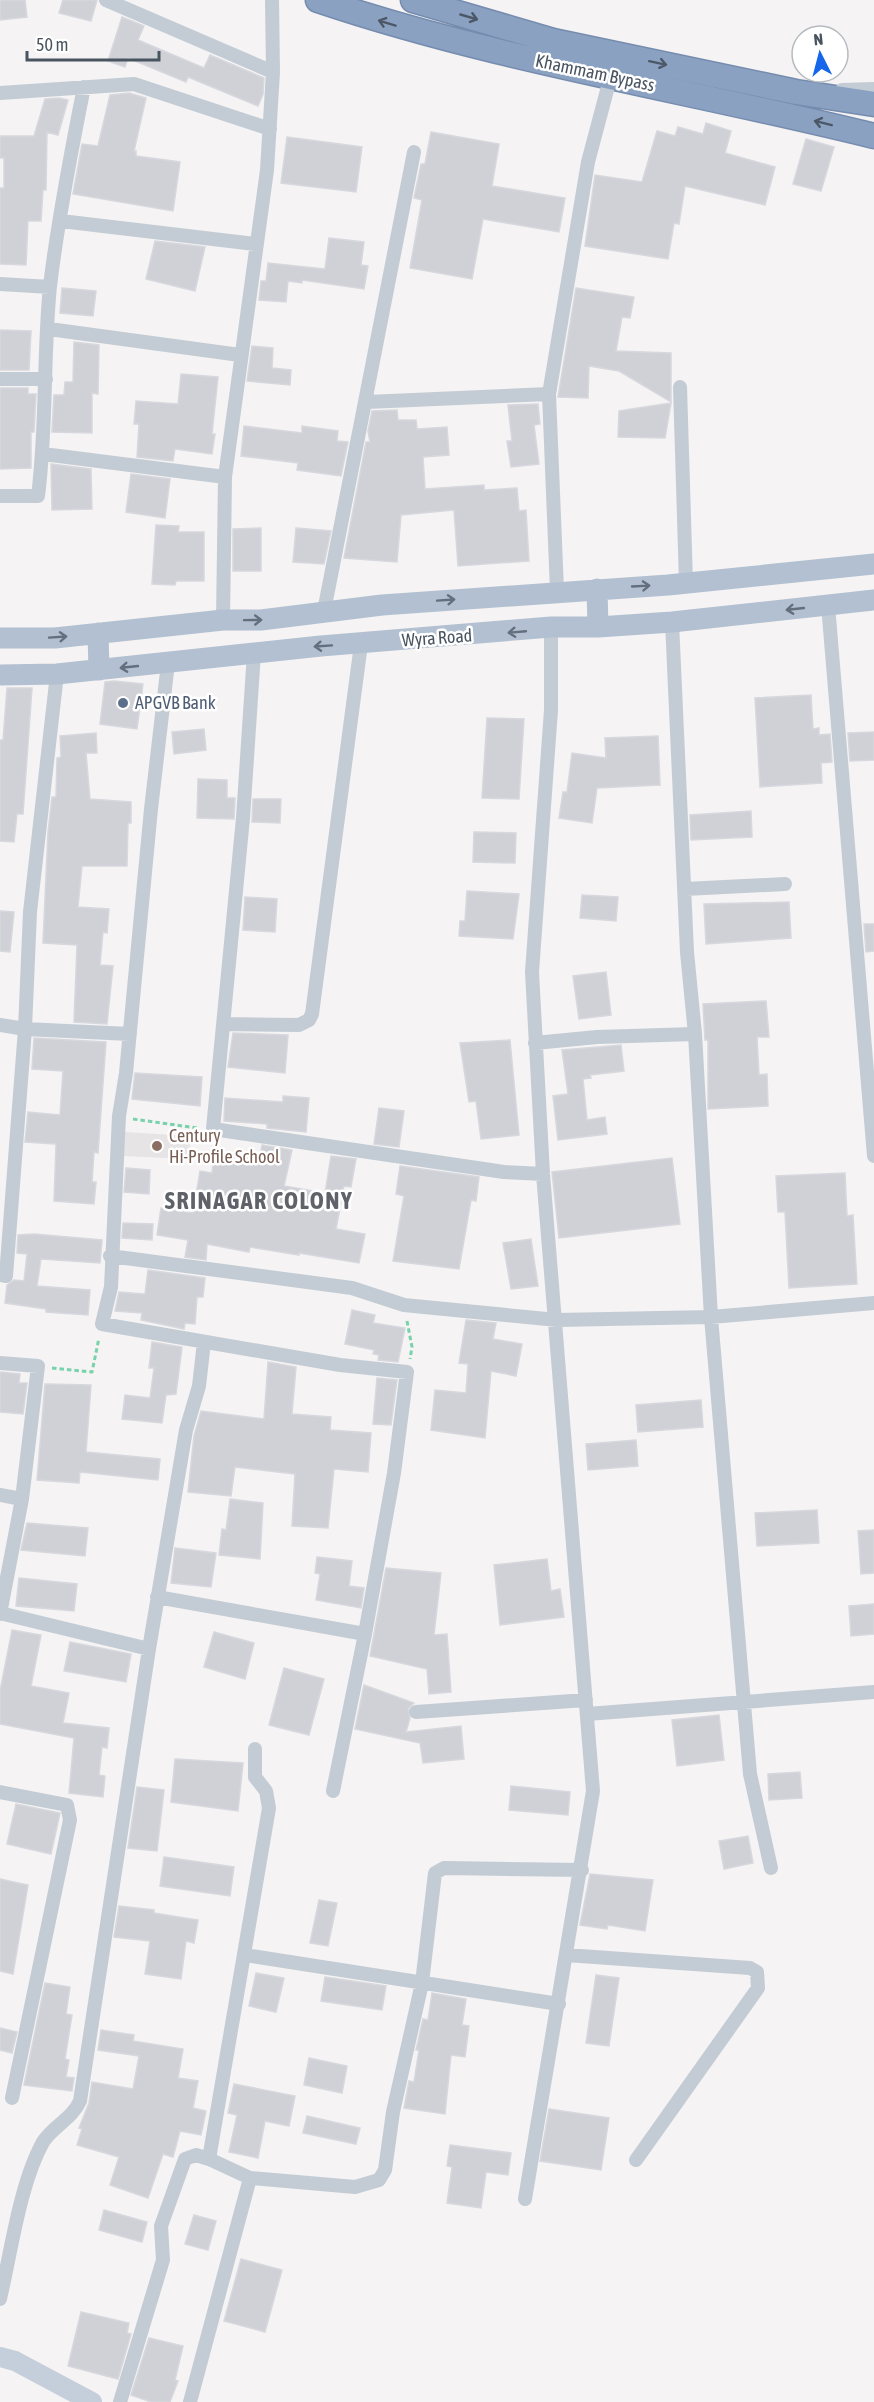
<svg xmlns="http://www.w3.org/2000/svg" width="874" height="2402" viewBox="0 0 874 2402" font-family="'Asap Condensed',sans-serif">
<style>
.education{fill:#e6e4e5}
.building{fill:#cfd1d7;stroke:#d7d8de;stroke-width:1.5}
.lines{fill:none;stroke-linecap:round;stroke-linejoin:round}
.highway-casing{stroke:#758cae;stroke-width:27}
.path{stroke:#78d2ab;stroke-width:3;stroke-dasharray:4.5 3;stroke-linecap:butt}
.street{stroke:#c3ccd4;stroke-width:14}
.secondary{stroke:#c5cedb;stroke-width:20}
.primary{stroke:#b2c0d1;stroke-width:21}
.highway{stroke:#8aa1c2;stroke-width:24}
.oneway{stroke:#4c5866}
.oneway2{stroke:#636f7d}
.service-dot{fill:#5c6f8a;stroke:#fff;stroke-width:2}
.education-dot{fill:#8d6e63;stroke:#fff;stroke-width:2}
.labels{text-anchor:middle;stroke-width:5;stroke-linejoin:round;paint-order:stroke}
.street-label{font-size:18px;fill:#495461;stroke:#fff}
.service-label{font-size:18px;fill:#4e5e75;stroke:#fff;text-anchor:start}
.education-label{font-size:18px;fill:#785e54;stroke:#fff;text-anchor:start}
.district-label{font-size:24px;font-weight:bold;letter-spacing:1.5px;fill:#5f6268;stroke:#fff}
</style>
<rect width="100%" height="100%" fill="#f5f3f3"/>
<!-- education -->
<path class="education" d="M124,1132l67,4 -2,23 -66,-3z"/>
<!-- building -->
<path class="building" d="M0,0h25l2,17 -27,3z
M63,0h34l-6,21 -32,-8z
M122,17l22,9 -6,14 66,28 6,-13 54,23 -1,16 -5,12 -70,-29 -2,5 -58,-24 -3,9 -17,-6z
M129,93l17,5 -12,53h2v5l44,6 -7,49 -100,-17 9,-50 16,2 12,-51z
M59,98l9,2 -10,35 -11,-3 -1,58h-3l-2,31h-13l-2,44 -26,-1v-76h4v-30h-4v-22h34l11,-37z
M706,123l25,8 -6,22 50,14 -10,38 -80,-19 -6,38 -5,-1 -6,36 -83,-13 10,-71 47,7 15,-51 18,5 3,-9 25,7z
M431,132l68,12 -7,42 73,12 -6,34 -76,-13 -11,60 -62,-11 12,-68 -8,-2 7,-34h4z
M287,137l75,10 -6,45 -75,-9z
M806,139l28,8 -13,44 -28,-7z
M329,238l35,4 -3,23 7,1 -4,23 -62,-9v3l-14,-2 -2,21 -27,-2 2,-19h5l2,-18 57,6z
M155,241l50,6 -10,44 -49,-12z
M62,288l34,3 -3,25 -33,-3z
M576,288l58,9 -4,21 -8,-1 -6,34 55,2v49l-52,-31 -30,-5 -1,32 -30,-1z
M0,330l31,1 -2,39h-29z
M74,342l25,3 -1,49 -6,-1v40l-40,-1 2,-37h10l1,-13h8z
M252,346l21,2 -1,20 19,2 -1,15 -43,-4z
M181,374l37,3 -6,57h3l-3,20 -37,-5 -2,12 -36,-4 2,-33h-5l2,-23 42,3z
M0,388h28v6h8l-2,38h-3v36l-31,1z
M671,403l-6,35 -47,-1 1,-26z
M538,404l2,20 -6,1 5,39 -28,3 -4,-26h5l-4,-36z
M397,410l1,10h18l1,9 30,-2 2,28 -26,2 2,32 59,-4v5l33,-2 2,23 7,-1 3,51 -71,5 -4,-56 -53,5 -4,47 -53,-4 22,-116h4l-2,-11 4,-20z
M244,426l58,7v-7l36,5 -1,10 11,1 -7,34 -44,-6 1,-7 -57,-7z
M51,464l40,5 1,40 -40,1z
M131,474l39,5 -5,39 -39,-6z
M156,525l23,1 -1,6h26v49h-28l-1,4 -23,-1z
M261,528v43h-28v-42z
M296,528l35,3 -7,33 -31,-2z
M114,681l29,3 -6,45 -37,-5 5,-42z
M7,688h25l-9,126h-6l-3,28 -14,-1v-101h3z
M811,695l2,34 6,-1v7l11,-1 2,28 -11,1 1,20 -62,4 -5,-89z
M487,718l37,1 -5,80 -37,-1z
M204,729l2,21 -32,4 -2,-22z
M874,732v28l-24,1 -2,-28z
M96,733l1,20h-11l4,46 41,3v21h-3l-1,43h-45l-4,41 31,2 -2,24 -4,-1 -3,33 13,1 -6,58 -33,-2 3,-77 -34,-2 5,-111 4,-35h4l1,-39 4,-1 -1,-21z
M658,736l2,49 -63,3 -5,35 -33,-5 4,-26h4l5,-39 34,5 -1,-20z
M198,779l29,1v18h8l-1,21 -37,-1z
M253,799h28l-1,24 -28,-1z
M751,811l1,26 -61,3 -1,-25z
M474,832l42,1 -1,30 -42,-1z
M467,891l52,3 -6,45 -54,-3 1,-15h5z
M582,895l36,2 -2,24 -36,-3z
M245,897l32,2 -2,33 -32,-2z
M789,902l2,36 -85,6 -2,-40z
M0,911l14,1 -4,40 -10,-1z
M864,924h10v27l-8,1z
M606,972l5,43 -32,4 -6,-43z
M766,1001l3,36h-12l2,38 8,-1 1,32 -60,3v-69h-3l-2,-36z
M233,1033l55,2 -3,38 -57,-6z
M34,1038l72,4 -8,111 -4,-1 -2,30h4l-2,22 -40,-3 2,-57 -31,-2 3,-30 32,3 3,-44 -31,-2z
M510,1040l9,95 -38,4 -5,-38 -7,1 -9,-59z
M621,1045l3,26 -34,4 1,3 -8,1 4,41 18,-3 2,17 -49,6 -5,-44 15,-2 -6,-44z
M135,1073l67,4 -2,29 -68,-7z
M283,1096l26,2 -3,34 -39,-4v-4l-43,-3 1,-23 58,4z
M379,1108l25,3 -5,36 -25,-3z
M262,1145l30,5 -8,36 41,7 6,-37 25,3 -5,28 -7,-1 -8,43 29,5 -6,29 -60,-10v2l-49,-8 -1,5 -42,-8 -1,16 -21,-3 3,-17 -31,-5 4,-27 32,5 7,-42 12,2 2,-20 46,4z
M672,1158l8,66 -121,14 -7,-66z
M400,1166l79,11 -3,24 -5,-1 -12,69 -66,-8 11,-65 -8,-2z
M126,1168l24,2 -1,24 -25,-2z
M845,1173l2,43 6,-1 4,69 -68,4 -4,-76h-7l-2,-36z
M123,1223l30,1 -1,16 -30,-2z
M34,1234l68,6 -2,23 -59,-4 -4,27 53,4 -2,25 -42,-3v-3l-41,-6 2,-18 7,-5 10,1 3,-27 -10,-1 1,-18z
M531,1239l7,47 -27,3 -8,-46z
M148,1270l57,8 -2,19h-6l-2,27 -10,-1 -1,6 -43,-9 1,-7 -27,-2 4,-19 26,2z
M352,1310l23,5 -2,8 32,5 -7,34 -20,-2 1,-5 -6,-1 1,-4 -29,-6z
M466,1320l30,3 -3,16 29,5 -6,32 -25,-5 -6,67 -54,-8 4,-40 31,3 2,-29 -9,-1z
M152,1342l30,5 -6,47 -10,1 -4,28 -40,-4 3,-24 25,3 4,-30h-5z
M268,1362l28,5 -4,47 39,3 -1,13 41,3 -3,39 -34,-3 -6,59 -36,-2 3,-52 -60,-7 -4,29 -43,-4 6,-56 7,-25 63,8z
M0,1372l20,2 -1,9h8l-4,31 -23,-2z
M377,1378l20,2 -6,45 -18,-1z
M45,1384l46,1 -5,67 74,7 -2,21 -78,-8 -1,11 -42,-3z
M701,1400l2,27 -65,5 -2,-27z
M636,1440l2,26 -50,4 -2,-26z
M230,1499l33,4 -3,56 -41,-4 3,-26 4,1z
M817,1510l2,33 -62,3 -2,-33z
M27,1523l61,5 -3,28 -64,-6z
M874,1530v43l-13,1 -3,-43z
M175,1548l41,5 -5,34 -40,-4z
M317,1557l35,4 -3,25 15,2 -3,20 -45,-8 4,-26 -5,-1z
M547,1559l4,32 9,-2 4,28 -64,8 -6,-60z
M386,1568l55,5 -7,62 13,-1 4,58 -22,2 -2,-25 -57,-13z
M19,1578l58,6 -3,27 -58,-5z
M874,1604v30l-23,2 -2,-30z
M12,1630l29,5 -10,51 38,7 -6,30 46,5 -2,20 -5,-1 -3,28 6,1 -2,21 -34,-4 5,-55 -74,-14v-33z
M214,1632l40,11 -9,36 -41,-12z
M70,1642l61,12 -5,28 -62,-11z
M284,1668l40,11 -15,56 -40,-10z
M364,1685l50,18 -6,6 2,9 -4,14 55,-6 3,33 -41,4 -3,-20 -65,-14z
M719,1715l5,45 -47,6 -5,-46z
M175,1759l68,4 -5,48 -67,-9z
M800,1772l2,26 -33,2 -1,-26z
M511,1786l59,6 -2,23 -59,-5z
M137,1787l27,3 -7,61 -29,-3z
M16,1804l44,9 -9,41 -44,-10z
M748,1836l5,27 -29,6 -5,-28z
M164,1857l70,10 -4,29 -70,-10z
M590,1874l63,6 -8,51 -37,-6 -1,4 -27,-4z
M0,1879l28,6 -15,89 -13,-3z
M319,1900l18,3 -9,43 -18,-3z
M119,1906l35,4v3l44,7 -4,23 -8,-2 -5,38 -36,-5 5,-33 -36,-4z
M256,1973l28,5 -8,34 -27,-6z
M596,1975l23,3 -10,68 -23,-3z
M325,1977l61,9 -4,24 -61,-9z
M45,1983l25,4 -4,27 6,1 -7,44 4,1 -3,17 8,1 -2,13 -48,-6z
M432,1993l34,6 -4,26 7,1 -4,31 -14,-2 -6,59 -41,-6 5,-27 5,1 5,-32h-3l7,-31 5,1z
M0,2028l17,4 -5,21 -12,-3z
M101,2030l33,5 -1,6 50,8 -5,29 20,3 -5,27 13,3 -5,24 -21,-4 -7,26 -10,-3 -15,44 -38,-13 9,-28 -42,-12 5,-16 -3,-1 10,-25 3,-21 41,7 6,-33 -41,-6z
M309,2058l38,8 -5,27 -38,-8z
M234,2084l61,12 -6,30 -24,-5 -7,37 -29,-6 8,-37 -9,-2z
M549,2109l60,9 -8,52 -61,-9z
M307,2116l53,12 -4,16 -53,-11z
M450,2145l61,8 -3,22 -22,-3 -5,36 -34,-5 5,-36 -5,-1z
M104,2210l43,12 -5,20 -43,-12z
M194,2215l22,6 -8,29 -23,-6z
M241,2259l41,11 -17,62 -41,-11z
M81,2312l48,11 -2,10 4,1 -13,45 -50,-13z
M149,2338l34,8 -8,34 3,1 -8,21h-19l-20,-7z"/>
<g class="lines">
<defs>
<path id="highway" d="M318,0c181,61 371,90 556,136
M413,0l140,41 243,51 78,12"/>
</defs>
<!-- highway casing -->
<use href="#highway" class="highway-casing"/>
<!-- path -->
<path class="path" d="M133,1119l64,9
M407,1321l5,26 -2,12
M52,1368l40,4 7,-34"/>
<!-- street -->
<path class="street" d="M106,0l167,72
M842,90l32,-1
M0,93l134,-9 136,45
M61,221l194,23
M0,284l50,3
M49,329l191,26
M0,379h46
M680,387l6,196
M367,402l182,-8
M43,454l182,23
M0,496h38c9,-70 5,-140 12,-210 8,-67 21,-134 34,-199
M557,591l-8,-197 39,-232 22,-83
M828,605l46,551
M324,611l90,-459
M223,620l2,-143 42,-307 6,-98 -1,-72
M672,622l15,330 8,82 16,283 39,457 21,94
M254,653l-11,165 -30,311 291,43 39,2
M168,663l-17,146 -25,264 -7,43 -8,171 -9,37 238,41 67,7 -13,101 -29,161
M685,889l100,-5
M224,1024l75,1 10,-5 3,-6 49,-370
M0,1025l25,4 105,5
M535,1043l62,-6 98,-3
M110,1256l242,32 52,17 153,15 154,-3 163,-14
M0,1275l6,1 19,-247 5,-117 27,-238
M0,1363l38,3 -16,133 -22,115
M0,1495l22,4
M157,1597l208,37 -32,157
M0,1613l149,36
M416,1712l170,-12
M587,1714l287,-22
M0,1792l67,13 3,15 -58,278
M245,1955l314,49
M566,1955l184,13 7,4 1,16 -122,172
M250,2178l-41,-19 60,-351 -3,-17 -11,-14v-28
M525,2199l68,-408 -50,-617 -11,-202 19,-262v-83
M0,2299c11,-47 20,-116 43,-157 10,-16 29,-23 37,-41l69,-452 37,-219 13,-44 5,-44
M120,2402l43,-142 -2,-34 24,-67 11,-4 13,4
M190,2402l60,-224 105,9 24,-7 6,-10 8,-58 29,-129 13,-110 9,-5 138,2"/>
<!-- secondary -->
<path class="secondary" d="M0,2357l15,4 77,41"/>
<!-- primary -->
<path class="primary" d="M597,589l1,38
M98,633l1,37
M0,638h55l168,-18h38l121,-15 286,-20 206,-21
M0,675l57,-1 264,-28 230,-19h47l74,-5 202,-22"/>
<!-- highway -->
<use href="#highway" class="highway"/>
</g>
<!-- one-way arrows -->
<defs><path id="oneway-shaft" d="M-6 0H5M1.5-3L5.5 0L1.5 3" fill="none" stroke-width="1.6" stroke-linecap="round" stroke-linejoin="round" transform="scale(1.5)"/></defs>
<g class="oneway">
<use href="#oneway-shaft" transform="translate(469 17) rotate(16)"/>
<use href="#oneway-shaft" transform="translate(387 23) rotate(-163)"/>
<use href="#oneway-shaft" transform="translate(658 63) rotate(12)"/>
<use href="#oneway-shaft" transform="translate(823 123) rotate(-166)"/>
</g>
<g class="oneway2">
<use href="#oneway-shaft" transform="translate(641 586) rotate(-3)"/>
<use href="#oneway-shaft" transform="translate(446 600) rotate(-4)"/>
<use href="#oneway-shaft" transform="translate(795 609) rotate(174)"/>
<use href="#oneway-shaft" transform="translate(253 620) rotate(-1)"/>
<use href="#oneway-shaft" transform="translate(517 632) rotate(175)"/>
<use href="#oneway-shaft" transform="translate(58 637) rotate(-4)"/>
<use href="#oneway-shaft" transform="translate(323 646) rotate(176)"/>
<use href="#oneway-shaft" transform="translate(129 667) rotate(174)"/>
</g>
<!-- markers -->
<circle class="service-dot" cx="123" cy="703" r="6"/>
<circle class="education-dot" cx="157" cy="1146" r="6"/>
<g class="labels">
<!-- street labels -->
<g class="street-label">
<text transform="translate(595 73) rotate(12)" y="6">Khammam Bypass</text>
<text transform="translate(437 638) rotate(-4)" y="6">Wyra Road</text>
</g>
<!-- service labels -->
<g class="service-label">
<text x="135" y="709">APGVB Bank</text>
</g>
<!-- education labels -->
<g class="education-label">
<text x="169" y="1142">Century<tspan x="169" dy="21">Hi-Profile School</tspan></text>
</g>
<!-- district labels -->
<g class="district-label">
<text x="259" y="1209">SRINAGAR COLONY</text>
</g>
</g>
<!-- north arrow -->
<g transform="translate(820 54) rotate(354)"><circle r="28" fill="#ffffff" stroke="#b6bbc0" stroke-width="1.5"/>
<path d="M0-4.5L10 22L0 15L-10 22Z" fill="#1666ec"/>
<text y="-9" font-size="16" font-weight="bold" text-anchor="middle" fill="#495461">N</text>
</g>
<!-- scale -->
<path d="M27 51v9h132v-9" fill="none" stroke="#495461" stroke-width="3"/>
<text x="36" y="51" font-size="18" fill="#495461" stroke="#ffffff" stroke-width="4.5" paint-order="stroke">50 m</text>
</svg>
